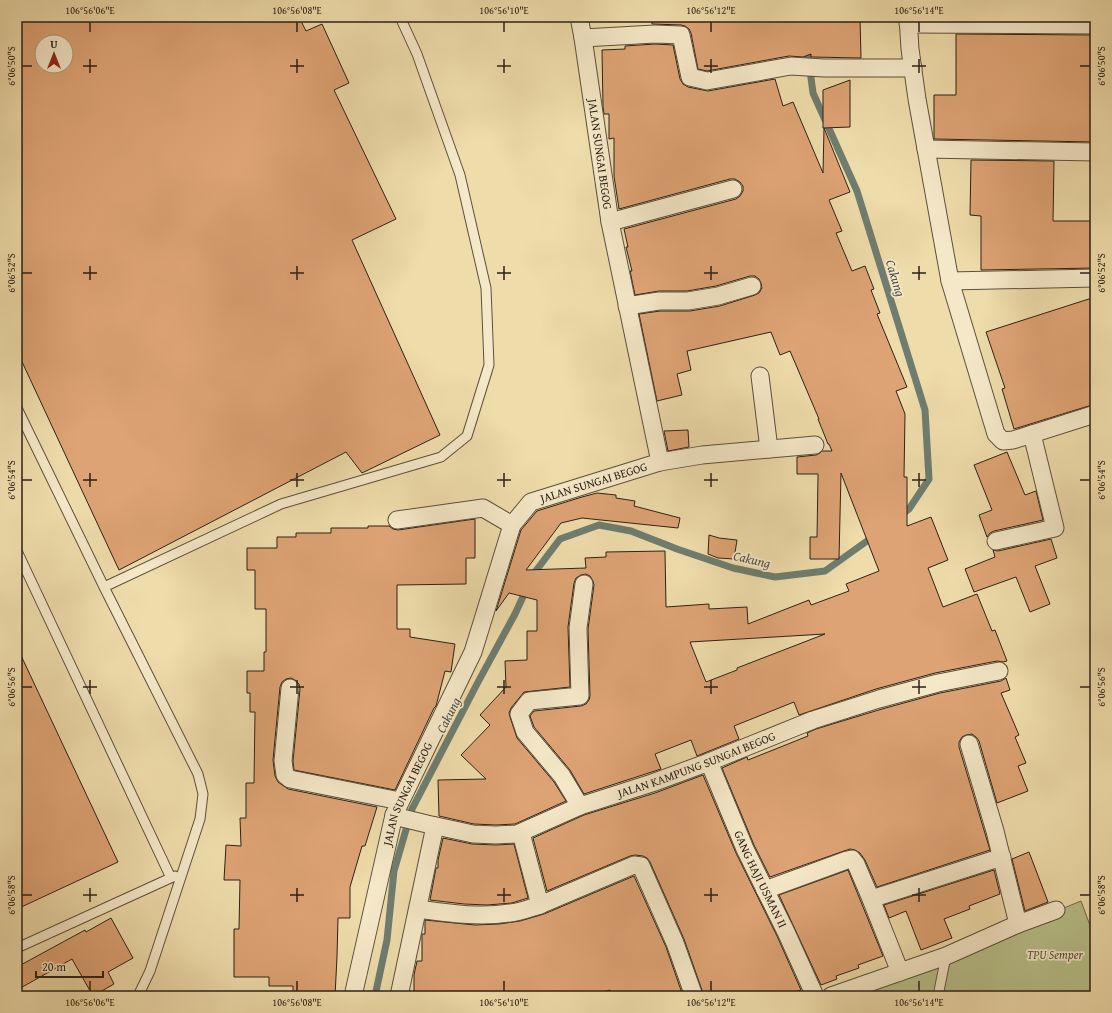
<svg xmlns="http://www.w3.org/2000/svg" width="1112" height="1013" viewBox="0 0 1112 1013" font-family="'Gentium Book Plus',serif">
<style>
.green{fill:#b8c08a;stroke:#727050}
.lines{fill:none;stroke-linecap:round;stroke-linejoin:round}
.stream{stroke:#6e7d70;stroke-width:7}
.building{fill:#dea374;stroke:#2b2117;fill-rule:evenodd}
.service-casing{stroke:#5c503c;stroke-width:11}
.minor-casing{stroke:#5c503c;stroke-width:19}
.service{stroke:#f5e8c8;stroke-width:9}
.minor{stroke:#f5e8c8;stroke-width:17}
.ticks{fill:none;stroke:#2b2117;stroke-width:1.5}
.labels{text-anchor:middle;stroke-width:3.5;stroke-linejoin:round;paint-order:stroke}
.street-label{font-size:12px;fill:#2b2117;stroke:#f5e8c8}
.park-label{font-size:12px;font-style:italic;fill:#55513a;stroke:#f5e8c8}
.water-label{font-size:13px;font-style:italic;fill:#4c4f44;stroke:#f5e8c8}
.neatline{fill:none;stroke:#2b2117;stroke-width:1.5}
.ticks-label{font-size:10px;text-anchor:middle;fill:#2b2117}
</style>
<rect width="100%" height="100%" fill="#efdcab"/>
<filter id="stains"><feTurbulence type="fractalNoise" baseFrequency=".005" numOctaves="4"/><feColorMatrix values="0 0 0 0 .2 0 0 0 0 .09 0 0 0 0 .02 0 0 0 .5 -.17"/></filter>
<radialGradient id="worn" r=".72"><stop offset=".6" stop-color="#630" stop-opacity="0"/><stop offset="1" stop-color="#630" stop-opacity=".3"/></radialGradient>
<!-- green -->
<path class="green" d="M1081,901l14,38v57h-264l115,-40z"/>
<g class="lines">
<!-- stream -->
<path class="stream" d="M807,47l6,46 44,98 68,219 4,69 -20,30 -9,7
M532,577l3,-5 25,-33 39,-14 32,6 46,18 56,19 42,9 50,-6 49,-35
M375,996l12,-56 7,-69 18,-62 65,-125 38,-70 12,-26"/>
</g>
<!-- building -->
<path class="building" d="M17,17h282l7,14 16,-7 27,59 -15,7 62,129 -44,21 88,195 -78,38 -16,-21 -227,118 -102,-219zM42,42h24v24h-24z
M652,17h208l1,41 -50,-1v-3l-8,3 -14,-1 -82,15 -9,-2 -7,-36 -2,-4 -4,-3 -4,-1 -29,-1z
M956,34l139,1v107l-161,-3v-44h22z
M655,44l18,1 7,34 3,5 5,3 20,4 67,-12 8,27 10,-4 30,71 1,-45 26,64 -21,8 13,31 -6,2 16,38 13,-5 9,23 -3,1 9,23 -3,1 30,73 -11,4 9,23 -1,63h3v49l24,-9 17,43 -20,8 15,39 34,-13 15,37 3,-1 12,31 -4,1 -6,-1 -62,12 -59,16 -77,26 -5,-13 -60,24 5,13 -42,17 -6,-16 -36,14 6,15 -77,25 -14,-24 -36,-43 -4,-11 4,-5 47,-5 5,-2 3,-4 1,-4 -2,-67 6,-44 -1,-4 -3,-5 -4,-2 -5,1 -5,3 -2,5 -6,44 2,60 -46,5 -13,16 -2,5 1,4 7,21 37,44 12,19 -51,23 -19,1 -22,-1 -35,-8 -1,-36 48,-1 -25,-24 29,-30 -10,-10 26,-28 -1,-26 22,-1v-29h10v-31l-28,-7 -13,18 25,-81 16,-19 45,-14 15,-4 19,2v3l19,3 -1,5 46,12 -2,10 -96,-10 -21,5 -35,47 60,-2 -1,-10 21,-1v-5l59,-1 1,56 43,-3v5l38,-2 1,17 61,-24 2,5 38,-14 -3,-7 33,-13 -38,-98 -2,86h-29v-22h7l1,-61v-2h-21v-17l19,-2 4,-2 2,-2h10l-3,-7h-1l-10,-25h1l-29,-68 -10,4 -9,-23 -84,19 4,19 -14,4 5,21 -25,6 -18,-87 21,-3h30l30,-5 35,-11 4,-2 3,-5 -1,-5 -2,-4 -4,-3h-5l-34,10 -29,5h-28l-24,4 -5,-24h2l-6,-24h2l-4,-18 112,-30 4,-3 3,-5v-5l-3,-4 -5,-3h-5l-111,30 -5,-33v-38l-5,1v-25h-5l-1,-7 -1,-57 23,-1v-3zM825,634l-88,34v2l-31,12 -16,-40z
M850,80v47l-27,1v-38z
M971,160l83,1 -1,60h42v47l-114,2v-54l-11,-1z
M1095,297v107l-81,25 -12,-40 3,-1 -19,-56z
M688,430l1,17 -21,4 -4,-20z
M1007,452l18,43 11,-4 7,29 -49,11 -4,2 -3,4 -8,-22 13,-5 -18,-45z
M475,519v39h-9v26l-69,1v44h13v8l45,7 -4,28 -6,-1 -9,35 -2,2 -39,82 -101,-20 -1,-9 7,-72 -1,-5 -4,-4 -4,-2 -5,1 -4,3 -2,5 -7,73 2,16 3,6 10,7 89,18 -12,39h-3l-12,41v31h-12l-1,39 -2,39h-42v-10h-24v-9h-35v-48h5l1,-49h-16l2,-35 15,1 -1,-28h6v-35h8l1,-71h-5v-19h-3v-22h17v-19h2v-43h-11v-39h-8v-22h30v-11h19v-4h35v-5h37v-2h21l4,3 5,1z
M709,535l10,3 18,2 -3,19 -16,-1 -10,-4z
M1051,539l6,19 -22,8 15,38 -20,8 -14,-35 -42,15 -9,-23 30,-12 -2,-7 5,1z
M17,647l101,215 -101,47z
M1006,678l4,12 -9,3 18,42 -4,2 11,26 -8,3 10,25 -31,12 -18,-62 -3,-4 -4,-3 -6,1 -4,2 -3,5v5l31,103 -113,37 -12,-27 -5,-7 -5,-3 -5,-1 -6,2 -74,26 -16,-32 -32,-77 25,-11 1,3 60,-24 -1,-3 9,-4 66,-20 58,-16 61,-12z
M703,775l33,78 41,83 24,54 -16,6h-81l-1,-3 -19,-54 -34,-77 -3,-4 -4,-2 -8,-1 -5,1 -83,35 -14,-53 51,-23 71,-22z
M443,838l29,6 24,1 18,-1 14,54 -16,5 -25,2 -23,-1 -34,-4 6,-32h2v-8z
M1029,852l19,50 -23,9 -13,-52z
M848,870l35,86 -25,9 1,3 -23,8 1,3 -16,6 -42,-90z
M994,870l6,24 -31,12 1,3 -26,10 8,19 -31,12 -15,-39 -17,7 -5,-13z
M634,876l32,71 17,49h-72l-1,-6 -24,6h-172v-21l3,-14h5v-27h3v-14l50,5 24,-1 21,-3 24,-7z
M111,918l22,40 -25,14 6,12 -21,12 -21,-37 -55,31v-23l68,-37 1,2z"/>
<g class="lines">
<defs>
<path id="service" d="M17,408l87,179 94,187 5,20 -3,25 -50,152 -12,25
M17,551l154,327
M104,587l177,-83 160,-47 26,-21 22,-71 -3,-77 -26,-113 -43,-121 -17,-37
M17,948l158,-72
M938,996l8,-40"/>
<g id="minor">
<path d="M908,17l2,32 7,50 33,182 46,153 7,7 10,-1 82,-26"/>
<path d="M908,24l187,1"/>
<path d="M583,38l72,-4 26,1 9,42 17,4 84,-15 33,2h89"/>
<path d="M926,149l169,3"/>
<path d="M610,222l123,-33"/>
<path d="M950,281l145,-3"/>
<path d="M627,306l32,-5h29l30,-5 34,-10"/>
<path d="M760,376l9,73"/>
<path d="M660,462l42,-7 113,-10"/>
<path d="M397,520l86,-12 29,17"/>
<path d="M996,541l59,-13 -23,-94"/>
<path d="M290,688l-7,73 2,14 5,4 110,22"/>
<path d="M969,744l26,87 23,93"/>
<path id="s1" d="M709,762l36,87 41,83 29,64"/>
<path d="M580,806l-18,-30 -37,-44 -6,-18 10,-13 51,-5 -2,-68 6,-44"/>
<path id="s2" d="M394,815l4,2 29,7 46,10 23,1 21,-1 63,-28 72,-23 57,-21 104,-42 66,-21 59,-16 61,-12"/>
<path d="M521,833l19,72 94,-40 7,1 34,77 19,53"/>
<path d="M765,890l82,-30 5,-1 4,5 15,35"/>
<path d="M418,909c30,4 61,9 92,4 11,-1 20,-5 30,-8"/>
<path d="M900,972l-29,-73 131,-42"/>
<path id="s3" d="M353,996l41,-181 79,-163 39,-127 19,-23 129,-40 -50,-240 -27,-184 -4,-21"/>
<path d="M399,996l36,-170"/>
<path d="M831,996l115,-40 72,-32 38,-14"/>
</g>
</defs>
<!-- service casing -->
<use href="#service" class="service-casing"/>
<!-- minor casing -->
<use href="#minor" class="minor-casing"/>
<!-- service -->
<use href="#service" class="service"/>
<!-- minor -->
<use href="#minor" class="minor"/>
</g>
<!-- ticks -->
<path class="ticks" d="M90,22v10M297,22v10M504,22v10M711,22v10M919,22v10M90,59v14M297,59v14M504,59v14M711,59v14M919,59v14M22,66h10M83,66h14M290,66h14M497,66h14M704,66h14M912,66h14M1080,66h10M90,266v14M297,266v14M504,266v14M711,266v14M919,266v14M22,273h10M83,273h14M290,273h14M497,273h14M704,273h14M912,273h14M1080,273h10M90,473v14M297,473v14M504,473v14M711,473v14M919,473v14M22,480h10M83,480h14M290,480h14M497,480h14M704,480h14M912,480h14M1080,480h10M90,680v14M297,680v14M504,680v14M711,680v14M919,680v14M22,687h10M83,687h14M290,687h14M497,687h14M704,687h14M912,687h14M1080,687h10M90,888v14M297,888v14M504,888v14M711,888v14M919,888v14M22,895h10M83,895h14M290,895h14M497,895h14M704,895h14M912,895h14M1080,895h10M90,981v10M297,981v10M504,981v10M711,981v10M919,981v10"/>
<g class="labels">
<!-- street labels -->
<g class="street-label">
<text transform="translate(600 154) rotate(82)" y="4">JALAN SUNGAI BEGOG</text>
<text dy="4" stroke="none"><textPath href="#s3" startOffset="595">JALAN SUNGAI BEGOG</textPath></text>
<text dy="4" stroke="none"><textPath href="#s2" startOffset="318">JALAN KAMPUNG SUNGAI BEGOG</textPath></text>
<text dy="4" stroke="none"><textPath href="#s3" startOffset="210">JALAN SUNGAI BEGOG</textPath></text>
<text dy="4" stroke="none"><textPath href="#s1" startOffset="128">GANG HAJI USMAN II</textPath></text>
</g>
<!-- park labels -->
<g class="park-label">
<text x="1055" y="959">TPU Semper</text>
</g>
<!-- water labels -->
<g class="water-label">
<text transform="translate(896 278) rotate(73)" y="5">Cakung</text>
<text transform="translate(752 559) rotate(13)" y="5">Cakung</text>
<text transform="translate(448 715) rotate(-63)" y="5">Cakung</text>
</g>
</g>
<!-- margin -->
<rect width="1112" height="1013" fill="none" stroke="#efdcab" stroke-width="44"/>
<!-- north arrow -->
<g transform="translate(54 54)"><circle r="19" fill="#f5e8c8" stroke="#a49881"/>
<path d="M0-3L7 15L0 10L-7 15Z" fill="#8f2418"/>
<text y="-6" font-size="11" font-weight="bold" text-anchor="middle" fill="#2b2117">U</text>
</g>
<!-- scale -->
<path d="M36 971v6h67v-6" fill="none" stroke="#2b2117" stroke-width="2"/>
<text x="42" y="971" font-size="12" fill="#2b2117" stroke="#f5e8c8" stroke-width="3" paint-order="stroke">20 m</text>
<rect x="22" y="22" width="1068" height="969" class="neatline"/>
<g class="ticks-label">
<text x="90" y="14">106°56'06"E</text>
<text x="297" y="14">106°56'08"E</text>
<text x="504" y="14">106°56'10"E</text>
<text x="711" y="14">106°56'12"E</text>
<text x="919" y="14">106°56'14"E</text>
<text transform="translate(11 66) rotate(-90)" y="4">6°06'50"S</text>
<text transform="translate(1101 66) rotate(-90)" y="4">6°06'50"S</text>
<text transform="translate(11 273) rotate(-90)" y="4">6°06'52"S</text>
<text transform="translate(1101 273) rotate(-90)" y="4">6°06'52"S</text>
<text transform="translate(11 480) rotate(-90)" y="4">6°06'54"S</text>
<text transform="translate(1101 480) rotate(-90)" y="4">6°06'54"S</text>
<text transform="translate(11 687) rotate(-90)" y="4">6°06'56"S</text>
<text transform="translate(1101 687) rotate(-90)" y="4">6°06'56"S</text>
<text transform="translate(11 895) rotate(-90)" y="4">6°06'58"S</text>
<text transform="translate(1101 895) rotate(-90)" y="4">6°06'58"S</text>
<text x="90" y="1006">106°56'06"E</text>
<text x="297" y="1006">106°56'08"E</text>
<text x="504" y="1006">106°56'10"E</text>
<text x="711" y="1006">106°56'12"E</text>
<text x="919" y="1006">106°56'14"E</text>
</g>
<rect width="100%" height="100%" filter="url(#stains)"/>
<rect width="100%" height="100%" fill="url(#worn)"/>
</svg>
